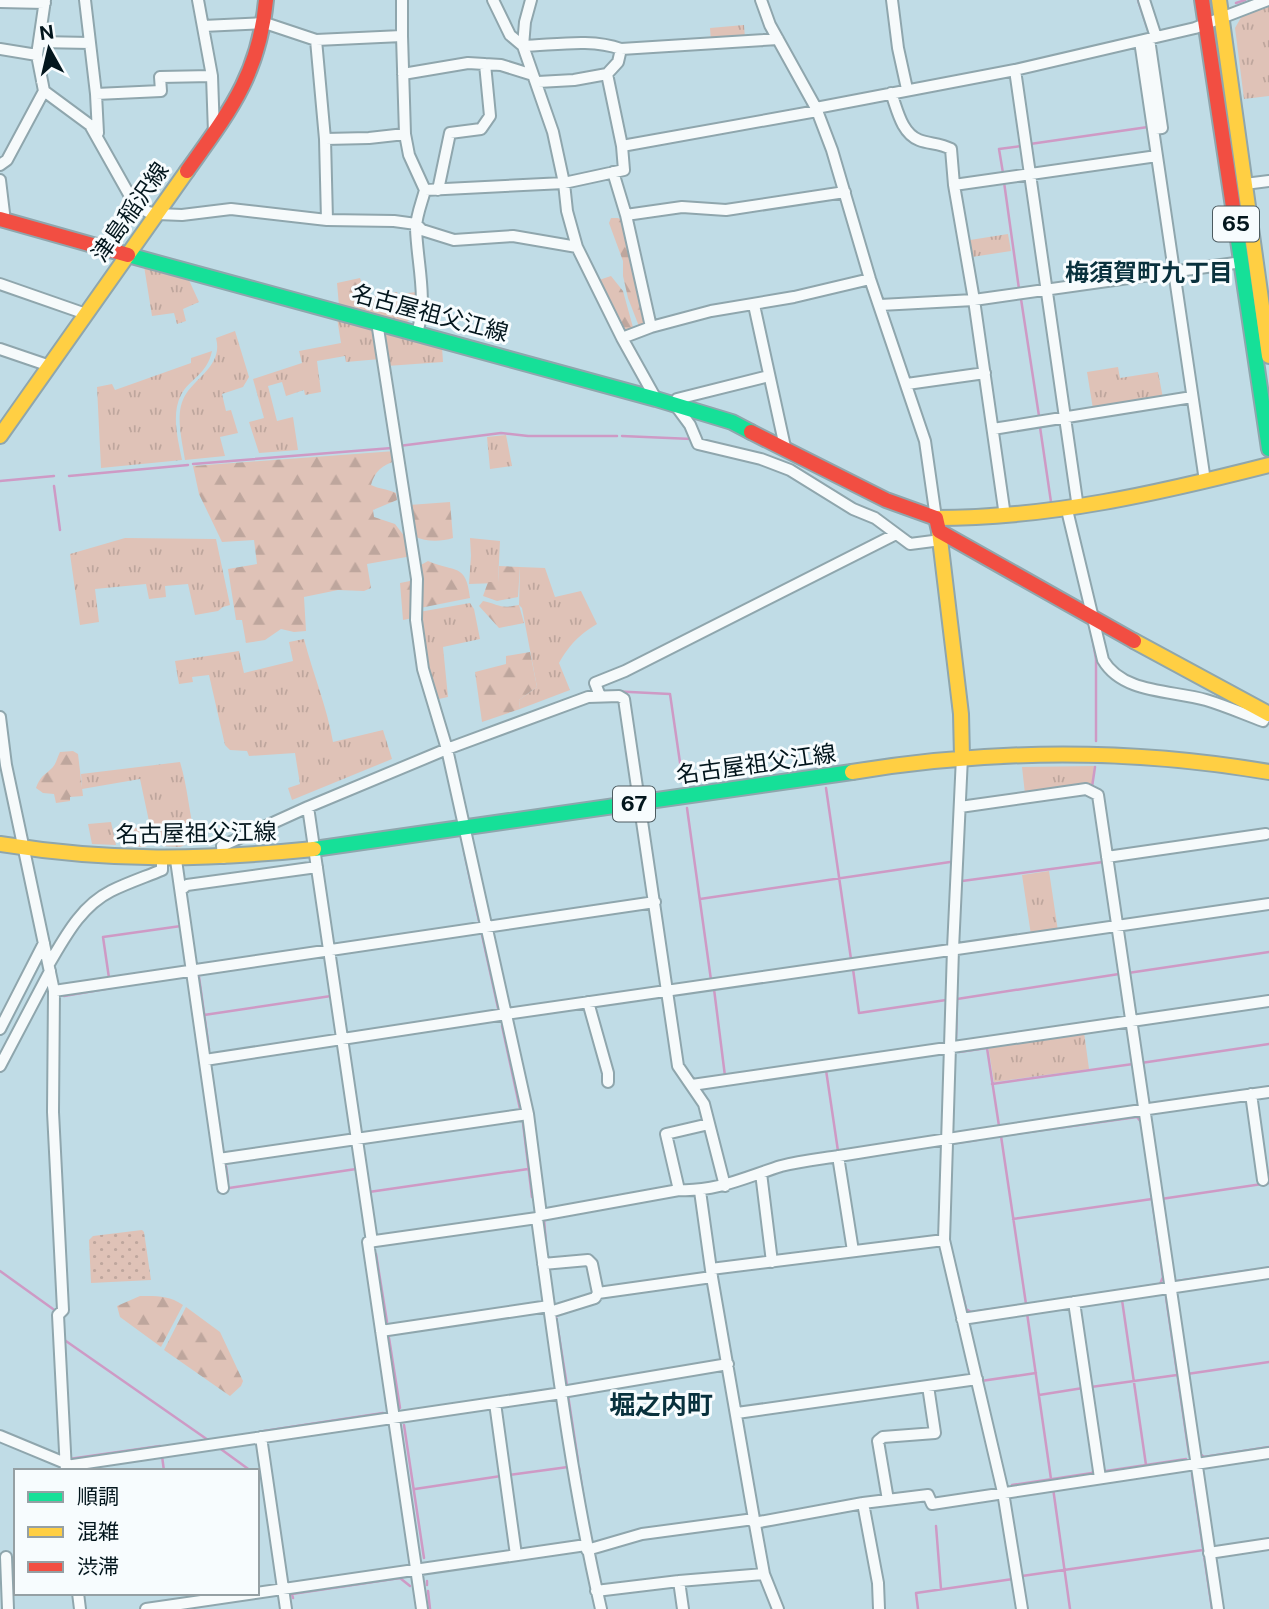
<svg xmlns="http://www.w3.org/2000/svg" width="1269" height="1609" viewBox="0 0 1269 1609" font-family="'Public Sans','Noto Sans JP',sans-serif">
<style>
.grass{fill:url(#grass-tufts)}
.forest{fill:url(#forest-firs)}
.park{fill:url(#park-dots)}
.lines{fill:none;stroke-linecap:round;stroke-linejoin:round}
.stream{stroke:#ce9ac5;stroke-width:2.5}
.street-casing{stroke:#8fa6ad;stroke-width:14}
.fast-casing{stroke:#8fa6ad;stroke-width:18}
.slow-casing{stroke:#8fa6ad;stroke-width:18}
.jam-casing{stroke:#8fa6ad;stroke-width:18}
.street{stroke:#f6fafb;stroke-width:10}
.fast{stroke:#16e098;stroke-width:14}
.slow{stroke:#ffcf43;stroke-width:14}
.jam{stroke:#f24e42;stroke-width:14}
.labels{text-anchor:middle;stroke-width:6;stroke-linejoin:round;paint-order:stroke}
.shield{fill:#f7fcfe;stroke:#4c5b60;stroke-width:2}
.shield-label{font-size:21px;font-weight:bold;fill:#03161d}
.street-label{font-size:23px;fill:#03161d;stroke:#f7fcfe}
.neighbourhood-label{font-size:24px;font-weight:bold;fill:#09313d;stroke:#f7fcfe}
.quarter-label{font-size:26px;font-weight:bold;fill:#09313d;stroke:#f7fcfe}
</style>
<defs>
<pattern id="grass-tufts" width="24" height="20" patternUnits="userSpaceOnUse" patternTransform="scale(1.75)"><rect width="24" height="20" fill="#dfc2b7"/><path d="M3 7l-1-3M5 7V3M7 7l1-3M15 17l-1-3M17 17v-4M19 17l1-3" fill="none" stroke="#bea69d"/></pattern>
<pattern id="forest-firs" width="22" height="20" patternUnits="userSpaceOnUse" patternTransform="scale(1.75)"><rect width="22" height="20" fill="#dfc2b7"/><path d="M5 1l3.5 6h-7zM16 11l3.5 6h-7z" fill="#bea69d"/></pattern>
<pattern id="park-dots" width="8" height="8" patternUnits="userSpaceOnUse" patternTransform="scale(1.75)"><rect width="8" height="8" fill="#dfc2b7"/><path d="M2 2h.1M6 6h.1" fill="none" stroke="#bea69d" stroke-width="1.8" stroke-linecap="round"/></pattern>
</defs>
<rect width="100%" height="100%" fill="#c0dce6"/>
<!-- grass -->
<path class="grass" d="M1269,4v92l-25,3 -9,-71 8,-14z
M744,25l1,13 -34,3 -1,-13z
M1008,234l3,17 -39,6 -2,-17z
M144,266l44,12 11,24 -16,7 3,12 -9,3 -3,-11 -22,3z
M337,318l37,9 6,32 -34,3 -1,-6 -28,5 4,31 -16,3 -1,-5 -18,6 -4,-14 -14,4 9,35 16,-4 5,33 -39,3 -10,-31 15,-4 -11,-39 49,-16 -3,-12 42,-8z
M383,330l59,17 1,15 -56,4z
M235,331l14,46 -6,10 -21,7 4,17 5,-1 7,23 -18,4 5,19 -40,4c-3,-20 -11,-48 1,-66 12,-18 37,-30 30,-56z
M212,351c-5,24 -23,28 -31,44 -10,19 -3,45 1,65l-81,8 -4,-81 15,-3 3,6 76,-27v-5z
M1118,367l2,11 38,-6 5,26 -70,11 -6,-37z
M506,435l6,31 -22,3 -3,-32z
M125,538l91,1 14,66 -7,2 -5,4 -23,4 -7,-31 -23,2 1,11 -17,2 -3,-15 -51,5 4,33 -19,3 -10,-71z
M470,538l30,3 -2,42 -29,1 2,-28z
M520,567l25,1 10,29 26,-6 16,33c-18,11 -27,20 -38,39l11,27 -50,19 -1,-9 18,-13 -15,-79 -3,-3z
M470,603l4,6 6,30 -37,8 5,50 -14,3 -8,-31 -7,-57z
M304,639c9,35 23,68 29,103l50,-12 9,29 -100,41 -4,-12 12,-4 -5,-31 -46,3 -2,-5 -17,-1 -5,-5 -16,-70 -17,2 1,5 -14,2 -4,-23 64,-10 5,22 49,-12 -4,-19z
M180,762c8,26 9,52 16,78l-16,7 -18,-1 -5,-21 -7,1 -10,-47 -58,10 -1,-15z
M1094,766l-2,20 -67,8 -3,-27z
M111,822l5,23 -24,-1 -4,-20z
M143,827l3,20 -25,-1 -3,-16z
M1049,871l9,60 -27,4 -9,-60z
M1084,1032l5,37 -95,13 -6,-37z"/>
<!-- forest -->
<path class="forest" d="M611,218h7l6,3 22,101 -1,4 -5,3 -12,-31 -5,-22v-15l-14,-38z
M611,276l12,15 11,40 -12,1 -23,-52z
M360,278l7,20 30,-6 1,2 19,-2 1,19 -13,13 -66,-18 -2,-23z
M395,451l1,10c-14,4 -21,10 -25,24 8,4 17,4 25,8l1,7 -24,10 1,7 21,7 10,13 7,19 -45,8 4,24 -7,3 -26,-1 -34,7 2,34 -12,1 -13,-3 -16,11 -19,3 -4,-23h-6l-8,-51 29,-5 -3,-24 -32,2 -23,-48 -6,-28z
M450,502l3,36c-13,4 -27,4 -39,-2l-5,-31z
M428,561c27,12 38,1 42,37l-50,10 -1,-42z
M499,566l21,1 -2,30 -21,4 -14,-5 5,-14h10z
M415,580l-2,38 -10,2 -3,-37z
M483,601c18,4 16,8 36,4l5,18 -25,5 -20,-22z
M530,652l7,35 -18,13 1,9 -38,13 -7,-50 31,-8v-8z
M73,751l5,3 5,42 -13,1v4l-14,2 -2,-9 -11,-1 -7,-5c4,-11 7,-12 15,-19 5,-4 6,-11 9,-17z
M140,1296c17,0 28,-1 43,9l-22,42 -41,-30 -3,-11z
M186,1307l34,25 23,49 -2,5 -11,10 -66,-46z"/>
<!-- park -->
<path class="park" d="M142,1230l2,2 7,48 -60,3 -2,-43 4,-4z"/>
<g class="lines">
<!-- stream -->
<path class="stream" d="M1138,0l10,30
M1236,3l9,-3
M1030,144l118,-17
M1003,173l-4,-24 22,-3
M1004,182l15,107
M1021,299l18,117
M1040,427l11,75
M622,436l70,3
M399,446l102,-13 27,3h89
M193,464l199,-16
M69,476l119,-11
M0,481l54,-5
M54,486l6,44
M1092,636l4,23v82
M610,691l60,3 13,89
M1092,787l3,-20
M826,788l25,171
M687,808l24,172
M464,851l15,70
M962,881l141,-19
M700,899l250,-37
M482,935l16,73
M853,969l6,44 87,-13
M1128,973l141,-21
M199,977l10,72
M109,978l-6,-41 78,-11
M714,989l11,87
M1122,995l3,18
M64,996l47,-8
M204,1015l127,-19
M502,1026l18,83
M956,1038l1,-39 162,-25
M959,1052l28,-4 12,78
M1141,1063l128,-19
M211,1068l12,83
M823,1071l3,-1 12,81
M992,1084l141,-20
M523,1123l9,74
M1014,1134l123,-17 4,5
M1001,1136l25,168
M956,1143l21,-3
M226,1166l2,15
M229,1188l127,-19
M369,1192l159,-23
M1161,1199l108,-16
M544,1219l2,25
M1013,1219l139,-20
M376,1254l11,68
M0,1271l53,38
M1177,1281l75,-11
M552,1292l2,11
M963,1296l3,13 5,3 43,-6
M1166,1297l23,157
M1122,1300l24,165
M1035,1303l125,-19 3,-7 -14,-100
M1027,1313l24,166
M556,1317l11,69
M389,1338l11,70
M63,1339l145,101
M1187,1374l82,-12
M981,1381l55,-8
M1091,1387l86,-12
M568,1395l10,66
M1039,1395l44,-7
M404,1425l20,133
M264,1431l119,-18
M218,1447l33,24
M1199,1453l5,4 65,-10
M162,1456l2,15
M69,1459l91,-13
M579,1468l7,45
M1106,1471l80,-12
M1192,1474l20,135
M509,1475l59,-8
M1012,1485l80,-12 2,-3
M1053,1488l17,121
M415,1489l86,-13
M936,1526l5,63
M1022,1576l181,-26
M427,1581v4
M428,1591l2,18
M293,1598l-1,-4 108,-16 10,8
M918,1609l-2,-16 97,-14"/>
<defs>
<path id="street" d="M85,0l11,94 2,39
M198,0l14,76
M493,0l17,35 13,11c32,-1 68,-8 98,3l157,-10
M531,0l-6,22 -2,24 30,86 11,51 3,28 10,36 45,91 34,61
M761,0l9,25 46,83 16,42 38,129 55,162 11,77
M892,0l6,48 9,41
M1144,0l12,37
M0,2l45,1
M203,26l62,-3 51,17 86,-4 3,98 4,21 16,35 139,-7 60,-13 -2,-24 -15,-72 11,-12 3,-13
M402,36v-36
M1149,39l13,89 -9,1
M316,40l9,99 2,81
M1140,41l65,440
M39,42l51,1
M0,49l37,6
M1015,70l63,438
M403,74l65,-11 33,2 32,10
M538,82l36,-2 33,-6
M44,91l46,34 45,80 13,7 9,2 25,1 49,-6 96,11 67,1 22,3 6,6 32,10 59,-4 64,11
M891,93c6,15 10,40 28,47 10,4 21,3 32,9l3,36 20,115 31,216
M96,94l65,-3 -1,-14 52,-1 2,57
M816,108l199,-38 180,-42 73,-28
M325,139l44,-1 36,-4
M622,146l195,-35
M0,165l7,-5 37,-69 -7,-36 8,-55
M613,172l13,43 25,112
M0,180l4,33 -2,6
M1245,184l24,-3
M954,185l203,-29
M438,190l12,-57 31,-4 9,-13 -5,-52
M626,215l56,-8 44,3 119,-18
M0,284l86,30
M754,305l31,142
M880,305l94,-5 268,-38
M377,322l40,257 -1,41 7,49 24,80 81,365 13,101 -4,3c18,131 34,262 64,391
M417,333c11,-34 0,-70 -1,-105 0,-12 6,-26 9,-38
M622,338l29,-11 60,-16 83,-14 76,-18
M0,349l50,17
M769,376l-92,23 -1,7 14,19 8,19 63,15 29,11 63,39 22,9 35,26 31,-4
M907,384l78,-11
M993,429l199,-32
M1067,510l36,150c20,34 69,30 103,40 20,6 38,14 57,21l5,-8
M600,696l-5,-13 30,-12 271,-137
M0,717l6,48 48,226 -1,121 10,198 -5,5 8,156
M962,757l-9,192 -9,291 59,252 19,117
M308,807l64,435
M960,807l126,-18 12,6 120,814
M1107,857l159,-23
M223,858l-1,-12 86,-39 139,-58 141,-52 31,-1 5,3 54,367 26,38 21,82
M176,860l47,328
M181,890l6,-5 130,-18
M49,964c16,-27 32,-58 62,-73 16,-8 34,-14 51,-21v-10
M54,991l601,-89
M588,1002l20,71v9
M0,1029l44,-86
M205,1060l301,-46 763,-110
M0,1066l50,-95
M692,1085l577,-84
M1251,1094l12,86
M838,1156l15,95
M219,1159l309,-45
M761,1173l11,89
M679,1190l-13,-56 43,-10
M700,1191l12,86 42,242 10,55 14,35
M541,1215l138,-25c37,2 67,-13 102,-24 19,-5 39,-7 58,-10 143,-23 286,-44 430,-64
M543,1264l45,-4 4,4 6,29 -3,5 -45,14
M711,1269l233,-29
M598,1293l114,-16
M1074,1302l26,176
M962,1319l307,-46
M381,1331l168,-25
M562,1392l166,-28
M495,1403l21,152
M737,1413l240,-34
M0,1436l65,27
M261,1437l25,172
M66,1466l496,-73
M888,1500l-10,-59 5,-4 52,-4 -7,-47
M863,1503l15,80 1,26
M754,1523l109,-20 65,-8 4,9 337,-51
M587,1550l55,-16 112,-15
M1209,1553l60,-9
M6,1557l2,52
M596,1591l83,-10
M78,1593l2,16
M146,1609l440,-64
M422,1609l-54,-367 169,-24
M683,1609l-4,-28 85,-7"/>
<path id="fast" d="M1236,227l33,222
M128,255l528,144 76,23 19,10
M314,849l538,-77"/>
<path id="slow" d="M1219,0l50,356
M0,436l187,-265
M936,518c114,0 223,-25 333,-53
M939,531l22,183 1,43
M1134,641l135,73
M852,772c140,-23 277,-24 417,0
M0,844c110,18 204,16 314,5"/>
<path id="jam" d="M1202,0l34,227
M187,171c42,-59 72,-96 79,-171
M0,219l128,36
M751,432l135,68 50,18 3,13 195,110"/>
</defs>
<!-- street casing -->
<use href="#street" class="street-casing"/>
<!-- fast casing -->
<use href="#fast" class="fast-casing"/>
<!-- slow casing -->
<use href="#slow" class="slow-casing"/>
<!-- jam casing -->
<use href="#jam" class="jam-casing"/>
<!-- street -->
<use href="#street" class="street"/>
<!-- fast -->
<use href="#fast" class="fast"/>
<!-- slow -->
<use href="#slow" class="slow"/>
<!-- jam -->
<use href="#jam" class="jam"/>
</g>
<g class="labels">
<!-- shield labels -->
<g class="shield">
<rect x="1213" y="206.5" width="46" height="35" rx="5"/>
<rect x="613" y="786.5" width="42" height="35" rx="5"/>
</g>
<g class="shield-label">
<text x="1236" y="231">65</text>
<text x="634" y="811">67</text>
</g>
<!-- street labels -->
<g class="street-label">
<text transform="translate(130 212) rotate(-55)" y="8">津島稲沢線</text>
<text transform="translate(430 313) rotate(15)" y="8">名古屋祖父江線</text>
<text transform="translate(756 764) rotate(-8)" y="8">名古屋祖父江線</text>
<text transform="translate(196 833) rotate(-1)" y="8">名古屋祖父江線</text>
</g>
<!-- neighbourhood labels -->
<g class="neighbourhood-label">
<text x="1149" y="281">梅須賀町九丁目</text>
</g>
<!-- quarter labels -->
<g class="quarter-label">
<text x="661" y="1414">堀之内町</text>
</g>
</g>
<!-- legend -->
<rect x="14" y="1469" width="245" height="126" fill="#f7fcfe" stroke="#95a0a4" stroke-width="2"/>
<rect x="28" y="1492" width="35" height="10" fill="#16e098" stroke="#95a0a4" stroke-width="2"/>
<text x="77" y="1504" font-size="21" fill="#03161d">順調</text>
<rect x="28" y="1527" width="35" height="10" fill="#ffcf43" stroke="#95a0a4" stroke-width="2"/>
<text x="77" y="1539" font-size="21" fill="#03161d">混雑</text>
<rect x="28" y="1562" width="35" height="10" fill="#f24e42" stroke="#95a0a4" stroke-width="2"/>
<text x="77" y="1574" font-size="21" fill="#03161d">渋滞</text>
<!-- north arrow -->
<g transform="translate(49 49) rotate(352)" stroke="#f7fcfe" stroke-width="5" paint-order="stroke">
<path d="M0-5L12 26L0 18L-12 26Z" fill="#03161d"/>
<text y="-10" font-size="19" font-weight="bold" text-anchor="middle" fill="#03161d">N</text>
</g>
</svg>
